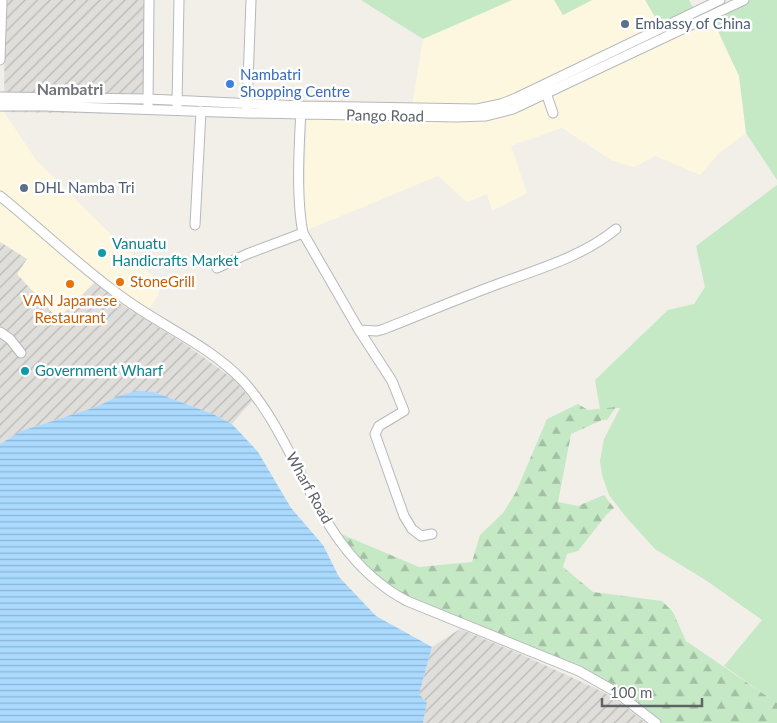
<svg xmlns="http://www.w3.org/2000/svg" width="777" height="723" viewBox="0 0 777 723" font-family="Lato,sans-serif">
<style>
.commercial{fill:#fef7e0}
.industrial{fill:url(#industrial-furrows)}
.green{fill:#c5e8c5}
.forest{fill:url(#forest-firs)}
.water{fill:url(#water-rules)}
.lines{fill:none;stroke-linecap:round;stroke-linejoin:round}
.minor-casing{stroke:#b5b8bc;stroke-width:11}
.minor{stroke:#fff;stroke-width:9}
.service-dot{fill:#5c6f8a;stroke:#fff;stroke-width:2}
.shop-dot{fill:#3f7fe0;stroke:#fff;stroke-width:2}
.culture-dot{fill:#0f9aa8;stroke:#fff;stroke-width:2}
.food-dot{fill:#e8710a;stroke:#fff;stroke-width:2}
.labels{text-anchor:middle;stroke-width:5;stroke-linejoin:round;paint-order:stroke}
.service-label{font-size:15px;fill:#4e5e75;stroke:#fff;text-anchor:start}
.shop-label{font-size:15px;fill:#366cbe;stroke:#fff;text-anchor:start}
.street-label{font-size:15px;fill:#5f6368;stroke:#fff}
.culture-label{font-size:15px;fill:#0d838f;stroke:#fff;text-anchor:start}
.food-label{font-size:15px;fill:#c56008;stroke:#fff;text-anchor:start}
.neighbourhood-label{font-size:16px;font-weight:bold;fill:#70757a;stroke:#fff}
</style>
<defs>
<pattern id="industrial-furrows" width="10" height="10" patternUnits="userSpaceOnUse" patternTransform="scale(1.25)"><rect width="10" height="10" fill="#e0deda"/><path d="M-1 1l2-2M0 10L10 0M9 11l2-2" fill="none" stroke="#b9b8b5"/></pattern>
<pattern id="forest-firs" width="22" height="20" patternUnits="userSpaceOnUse" patternTransform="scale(1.25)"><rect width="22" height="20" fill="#c5e8c5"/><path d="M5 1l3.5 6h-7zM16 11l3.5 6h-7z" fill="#a3c0a4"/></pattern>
<pattern id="water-rules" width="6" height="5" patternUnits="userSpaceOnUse" patternTransform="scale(1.25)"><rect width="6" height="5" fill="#aadaff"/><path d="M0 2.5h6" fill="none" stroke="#8eb4d2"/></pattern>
</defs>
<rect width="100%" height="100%" fill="#f1efe8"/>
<!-- commercial -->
<path class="commercial" d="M512,0h42l9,15 29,-15h53l20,36 45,-22 29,62 7,57 -27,20 -19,22 -45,-19 -21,11 -5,-1 -18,-6 -49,-32 -51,18 16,47 -35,18 -5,-17 -20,8 -29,-26 -131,54 -3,-32 3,-81 103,3 13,-81z
M0,112h4l32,48 125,124 -3,12 -10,14 -48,-33 -42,42 -42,-45 11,-15 -27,-17z"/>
<!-- industrial -->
<path class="industrial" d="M5,0h141l-3,114 -139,-2z
M0,242l27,17 -10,15 41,45 37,-37 24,21 66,41 50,36 17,21 -20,23 -19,-10 -59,-22 -38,5 -20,10 -75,24 -21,13z
M460,629l58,24 77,35 19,10 32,25h-223l4,-20 -8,-9 13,-47z"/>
<!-- green -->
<path class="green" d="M361,0h151l-89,39z
M554,0h38l-29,15z
M645,0h44l5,9 -34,16z
M740,0h37v180l-31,-47 -7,-57 -29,-62z
M777,185v518l-53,-37 38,-46 -55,-39 -52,-32 -29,-32 -17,-22 -7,-20 -2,-14 4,-22 16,-31 -20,1 -5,-29 73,-70 26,-6 11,-17 -9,-41z"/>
<!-- forest -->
<path class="forest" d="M578,404l10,6 28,-3 -9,13h-5l-31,14 -13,68 20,4 26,-11 10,13 -7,6 -29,37 -11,3 -4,13 30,25 69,9 11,11 13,29 91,62v20h-123l-49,-36 -227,-103 -44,-53 85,36 53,-5 8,-27 23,-22 13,-21 31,-73z"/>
<!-- water -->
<path class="water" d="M135,391l19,1 59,22 19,10 26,28 33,56 32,37 16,32 37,39 56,31 -13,47 8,9 -4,20h-423v-279l21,-13 75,-24 20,-10z"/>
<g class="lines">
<defs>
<path id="minor" d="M0,60l2,-60
M545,90l8,23
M0,97l148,2 153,7 176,3 24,-5 15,-6 204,-98
M148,105l1,-105
M177,105l2,-105
M0,106h45l203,7 208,4 30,-1 27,-7 231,-109
M247,108l4,-108
M301,110c-2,36 -5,88 2,123l56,97 33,51 12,30 -25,15 -4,8 29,82 8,13 9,7 11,-2
M0,196c41,33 79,70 122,101 39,29 87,48 121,84 22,24 37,53 52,82 27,54 56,109 112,138l172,70 37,21 40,31
M195,225l6,-114
M217,268l30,-14 56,-21
M359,330l18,1 7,-2c38,-15 76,-31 114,-45 40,-15 84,-27 118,-55
M0,332l10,7 11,14"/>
</defs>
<!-- minor casing -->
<use href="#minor" class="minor-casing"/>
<!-- minor -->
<use href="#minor" class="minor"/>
</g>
<!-- markers -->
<g class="service-dot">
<circle cx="625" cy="24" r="5"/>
<circle cx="24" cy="188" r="5"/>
</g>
<circle class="shop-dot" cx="230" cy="84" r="5"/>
<g class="culture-dot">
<circle cx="102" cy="253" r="5"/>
<circle cx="25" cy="371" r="5"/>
</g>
<g class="food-dot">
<circle cx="120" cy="282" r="5"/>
<circle cx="70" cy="284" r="5"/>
</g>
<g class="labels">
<!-- service labels -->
<g class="service-label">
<text x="635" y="29">Embassy of China</text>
<text x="34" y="193">DHL Namba Tri</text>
</g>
<!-- shop labels -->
<g class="shop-label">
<text x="240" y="80">Nambatri<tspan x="240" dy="17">Shopping Centre</tspan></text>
</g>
<!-- street labels -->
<g class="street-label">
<text transform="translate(385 116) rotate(1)" y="5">Pango Road</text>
<text transform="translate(309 488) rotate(61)" y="5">Wharf Road</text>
</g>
<!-- culture labels -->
<g class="culture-label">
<text x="112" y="249">Vanuatu<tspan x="112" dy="17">Handicrafts Market</tspan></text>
<text x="35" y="376">Government Wharf</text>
</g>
<!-- food labels -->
<g class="food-label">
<text x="130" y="287">StoneGrill</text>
<text x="70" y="306" text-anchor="middle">VAN Japanese<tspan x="70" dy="17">Restaurant</tspan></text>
</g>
<!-- neighbourhood labels -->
<g class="neighbourhood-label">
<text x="70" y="95">Nambatri</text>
</g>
</g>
<!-- scale -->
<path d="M602 698v8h100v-8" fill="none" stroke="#5f6368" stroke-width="2.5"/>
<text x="610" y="698" font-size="15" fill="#5f6368" stroke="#ffffff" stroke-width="4" paint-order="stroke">100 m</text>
</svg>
